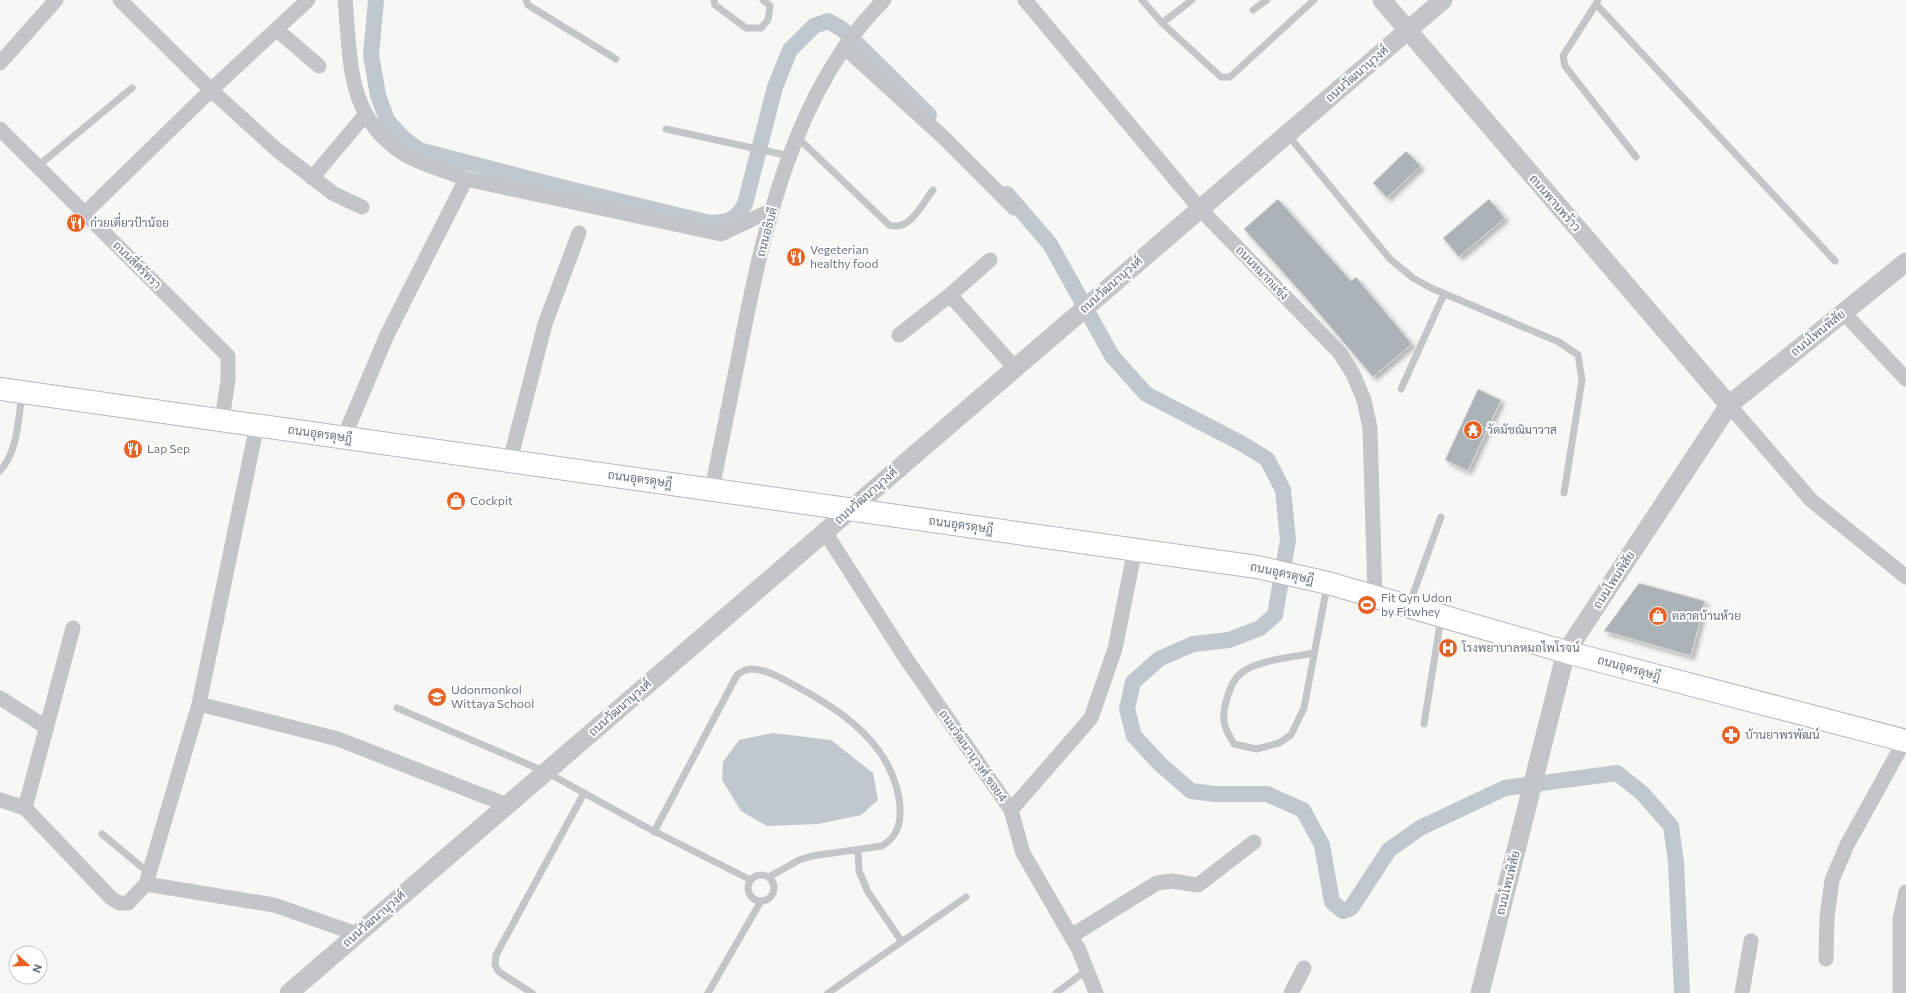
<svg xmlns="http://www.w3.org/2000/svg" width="1906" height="993" viewBox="0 0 1906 993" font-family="Commissioner,Sarabun,sans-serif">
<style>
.water{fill:#bfc8ce}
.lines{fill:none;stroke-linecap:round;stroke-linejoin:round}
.canal{stroke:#bfc8ce;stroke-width:16}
.building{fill:#abb3b9;stroke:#d8d9d6;filter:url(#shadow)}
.primary-casing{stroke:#b5b9bd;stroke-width:24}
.service{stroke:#c2c6c9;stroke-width:7}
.minor{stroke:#c2c6c9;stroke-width:15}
.tertiary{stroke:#c2c6c9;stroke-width:19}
.primary{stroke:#fff;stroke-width:22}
.labels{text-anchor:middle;stroke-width:4;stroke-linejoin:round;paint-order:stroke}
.street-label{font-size:12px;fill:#667585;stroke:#fff}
.poi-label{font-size:12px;fill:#667585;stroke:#fff;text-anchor:start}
</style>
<defs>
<filter id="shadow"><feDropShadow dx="3.5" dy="3.5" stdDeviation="2" flood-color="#0004"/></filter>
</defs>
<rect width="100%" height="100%" fill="#f7f7f4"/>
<!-- water -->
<path class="water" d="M773,733l58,7 42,33 5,27 -17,15 -43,9 -51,2 -26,-15 -19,-31 1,-18 16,-22z"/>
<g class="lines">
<!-- canal -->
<path class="canal" d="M376,0l-5,55 7,40 9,25 16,18 16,12 146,38 145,35c19,-1 25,-2 35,-19l30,-117 15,-37 24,-24 14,-5 14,8 87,86
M1007,194l43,50 62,112 34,38 95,49 26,16 16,31 5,50 -13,75 -15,13 -31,12 -36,4 -34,15 -26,23 -6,27 7,27 26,28 31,27 24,3h52l36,16 19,35 10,57 11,9 8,-3 38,-58 31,-22 85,-40 112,-15 25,20 29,33 5,36 6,131"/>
</g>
<!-- building -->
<path class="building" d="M1406,151l15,15 -34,32 -14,-15z
M1278,199l73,82 5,-4 56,67 -39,33 -68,-80 -61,-68z
M1489,199l16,19 -46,39 -16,-19z
M1478,389l23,11 -33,71 -23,-11z
M1639,583l66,18 -14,55 -87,-25z"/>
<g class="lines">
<defs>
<path id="primary" d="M0,389l1257,178 71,16 238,69 340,89"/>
</defs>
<!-- primary casing -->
<use href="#primary" class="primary-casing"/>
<!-- service -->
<path class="service" d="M526,0l2,5 88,54
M714,0l1,5 31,23h15l7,-8 2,-14 -7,-6
M1142,0l20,23 59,54h9l84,-77
M1598,0l-2,4 239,257
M1596,4l-33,52 2,10 71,91
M1253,10l14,-10
M1162,23l30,-23
M666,129l124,27
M1288,135l102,124 23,19 18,10 128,54 19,13 4,25 -18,113
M797,137l92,88c21,7 33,-21 44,-35
M38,166l94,-78
M1401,389l43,-95
M0,471c18,-20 18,-51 22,-77
M1409,605l32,-88
M1314,653c-20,4 -59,7 -74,21 -7,6 -10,15 -13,24 -6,21 -4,28 7,46l23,5 22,-6 12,-8 13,-27 23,-122
M397,708l149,64 98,54 107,54
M1424,724l17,-106
M654,832l83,-157c4,-3 8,-6 14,-6 16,0 31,10 45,17 31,17 62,36 83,65 11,15 20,37 21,56 1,17 -3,30 -18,39l-70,10 -13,4 -30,17
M102,834l47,39
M858,850l1,21 9,21 34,50
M748 888a13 13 0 1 1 26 0a13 13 0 1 1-26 0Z
M532,993l-33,-21 -4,-7 1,-10 88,-162
M708,993l53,-92
M828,993l138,-96
M1056,993l31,-23"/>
<!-- minor -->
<path class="minor" d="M120,0l91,90 66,60 57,44 28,13
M345,0c6,61 1,117 59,154 19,11 43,17 62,25
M1025,0l175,209 140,144 13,21 11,26 6,28 5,168
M277,30l42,36
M844,47l99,90 71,71
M0,63l56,-63
M0,129l228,227v24l-6,40
M312,178l53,-63
M85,213l126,-123 97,-90
M950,295l40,-35
M1843,312l63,67
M899,335l51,-40 65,73
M1729,405l82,95 95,77
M257,425l-58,279 -53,180 128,21 83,29
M344,437l43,-102 79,-156 255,55 51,-24
M510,461l35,-137 34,-91
M712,489c9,-46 19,-93 28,-139 23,-120 54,-261 144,-350
M825,532l80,125 106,153 12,43 56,97 17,43
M0,698l46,29
M199,704l139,35 169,66
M0,800l25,8 86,90 8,5h9l18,-19
M25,808l48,-180
M1011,810l80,-92 24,-69 20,-100
M1071,936l86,-53 15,-2 26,4 56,-43
M1826,959l1,-42 5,-37 15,-35 58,-105
M1291,993l13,-25
M1742,993l9,-52
M1900,993v-74l6,-27"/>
<!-- tertiary -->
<path class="tertiary" d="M1382,0l347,405
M289,993l1154,-993
M1480,993l86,-341 163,-247 177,-143"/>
<!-- primary -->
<use href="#primary" class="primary"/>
</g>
<!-- icons -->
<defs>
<symbol id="restaurant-disc" viewBox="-11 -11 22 22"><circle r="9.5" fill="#e66225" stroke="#fff"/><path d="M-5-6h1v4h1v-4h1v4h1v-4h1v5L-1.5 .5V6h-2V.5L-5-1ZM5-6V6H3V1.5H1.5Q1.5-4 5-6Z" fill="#fff"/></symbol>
<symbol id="temple-disc" viewBox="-11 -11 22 22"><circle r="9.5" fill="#e66225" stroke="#fff"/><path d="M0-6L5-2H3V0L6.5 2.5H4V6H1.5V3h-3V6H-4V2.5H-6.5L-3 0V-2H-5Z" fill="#fff"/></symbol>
<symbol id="shop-disc" viewBox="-11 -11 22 22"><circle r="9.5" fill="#e66225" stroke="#fff"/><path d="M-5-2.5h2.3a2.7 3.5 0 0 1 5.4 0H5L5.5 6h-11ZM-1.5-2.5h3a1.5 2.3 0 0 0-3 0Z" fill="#fff"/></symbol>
<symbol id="stadium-disc" viewBox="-11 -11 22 22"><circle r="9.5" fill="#e66225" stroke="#fff"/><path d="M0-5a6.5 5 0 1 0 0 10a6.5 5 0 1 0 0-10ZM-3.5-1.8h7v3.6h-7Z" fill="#fff"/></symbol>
<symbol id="hospital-disc" viewBox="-11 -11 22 22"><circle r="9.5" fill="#e66225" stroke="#fff"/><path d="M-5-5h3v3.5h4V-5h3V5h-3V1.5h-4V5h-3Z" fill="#fff"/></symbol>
<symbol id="school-disc" viewBox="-11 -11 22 22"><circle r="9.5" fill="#e66225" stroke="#fff"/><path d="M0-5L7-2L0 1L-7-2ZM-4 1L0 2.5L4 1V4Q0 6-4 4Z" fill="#fff"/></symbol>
<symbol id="pharmacy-disc" viewBox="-11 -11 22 22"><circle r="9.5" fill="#e66225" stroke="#fff"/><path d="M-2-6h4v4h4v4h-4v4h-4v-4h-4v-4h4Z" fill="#fff"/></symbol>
</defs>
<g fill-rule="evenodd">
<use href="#restaurant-disc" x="65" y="212" width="22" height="22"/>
<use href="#restaurant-disc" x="785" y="246" width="22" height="22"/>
<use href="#temple-disc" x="1462" y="419" width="22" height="22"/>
<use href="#restaurant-disc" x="122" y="438" width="22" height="22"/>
<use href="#shop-disc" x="445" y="490" width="22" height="22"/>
<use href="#stadium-disc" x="1356" y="594" width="22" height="22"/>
<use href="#shop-disc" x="1647" y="605" width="22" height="22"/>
<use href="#hospital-disc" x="1437" y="637" width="22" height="22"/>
<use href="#school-disc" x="426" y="686" width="22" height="22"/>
<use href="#pharmacy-disc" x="1720" y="724" width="22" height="22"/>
</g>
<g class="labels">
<!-- street labels -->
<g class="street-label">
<text transform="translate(1357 74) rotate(-41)" y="4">ถนนวัฒนานุวงศ์</text>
<text transform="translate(1555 203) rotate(49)" y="4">ถนนพานพร้าว</text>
<text transform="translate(767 232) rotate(-75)" y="4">ถนนอธิบดี</text>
<text transform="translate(137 265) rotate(45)" y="4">ถนนสี่ศรัทรา</text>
<text transform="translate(1262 273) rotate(46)" y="4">ถนนหมากแข้ง</text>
<text transform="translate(1111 285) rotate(-41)" y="4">ถนนวัฒนานุวงศ์</text>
<text transform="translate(1818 333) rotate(-39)" y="4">ถนนโพนพิสัย</text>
<text transform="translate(320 434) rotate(8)" y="4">ถนนอุดรดุษฎี</text>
<text transform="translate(640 479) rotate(8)" y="4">ถนนอุดรดุษฎี</text>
<text transform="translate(866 496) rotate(-41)" y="4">ถนนวัฒนานุวงศ์</text>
<text transform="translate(961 525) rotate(8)" y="4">ถนนอุดรดุษฎี</text>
<text transform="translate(1282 573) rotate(12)" y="4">ถนนอุดรดุษฎี</text>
<text transform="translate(1614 580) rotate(-57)" y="4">ถนนโพนพิสัย</text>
<text transform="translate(1629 668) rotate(15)" y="4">ถนนอุดรดุษฎี</text>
<text transform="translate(620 708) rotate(-41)" y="4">ถนนวัฒนานุวงศ์</text>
<text transform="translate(973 756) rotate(55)" y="4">ถนนวัฒนานุวงศ์ ซอย4</text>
<text transform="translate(1508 883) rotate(-76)" y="4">ถนนโพนพิสัย</text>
<text transform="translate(374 919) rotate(-41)" y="4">ถนนวัฒนานุวงศ์</text>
</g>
<!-- poi labels -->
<g class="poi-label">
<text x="90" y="227">ก๋วยเตี๋ยวป้าน้อย</text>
<text x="810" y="254">Vegeterian<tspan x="810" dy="14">healthy food</tspan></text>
<text x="1487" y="434">วัดมัชฌิมาวาส</text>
<text x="147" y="453">Lap Sep</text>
<text x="470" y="505">Cockpit</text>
<text x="1381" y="602">Fit Gyn Udon<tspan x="1381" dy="14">by Fitwhey</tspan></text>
<text x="1672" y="620">ตลาดบ้านห้วย</text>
<text x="1462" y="652">โรงพยาบาลหมอไพโรจน์</text>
<text x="451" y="694">Udonmonkol<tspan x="451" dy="14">Wittaya School</tspan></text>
<text x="1745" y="739">บ้านยาพรพัฒน์</text>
</g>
</g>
<!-- north arrow -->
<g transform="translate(28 965) rotate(110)"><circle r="19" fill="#ffffff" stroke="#c2c8ce"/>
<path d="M0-3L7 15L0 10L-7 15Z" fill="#e66225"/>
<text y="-6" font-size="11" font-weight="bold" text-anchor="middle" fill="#667585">N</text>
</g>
</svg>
